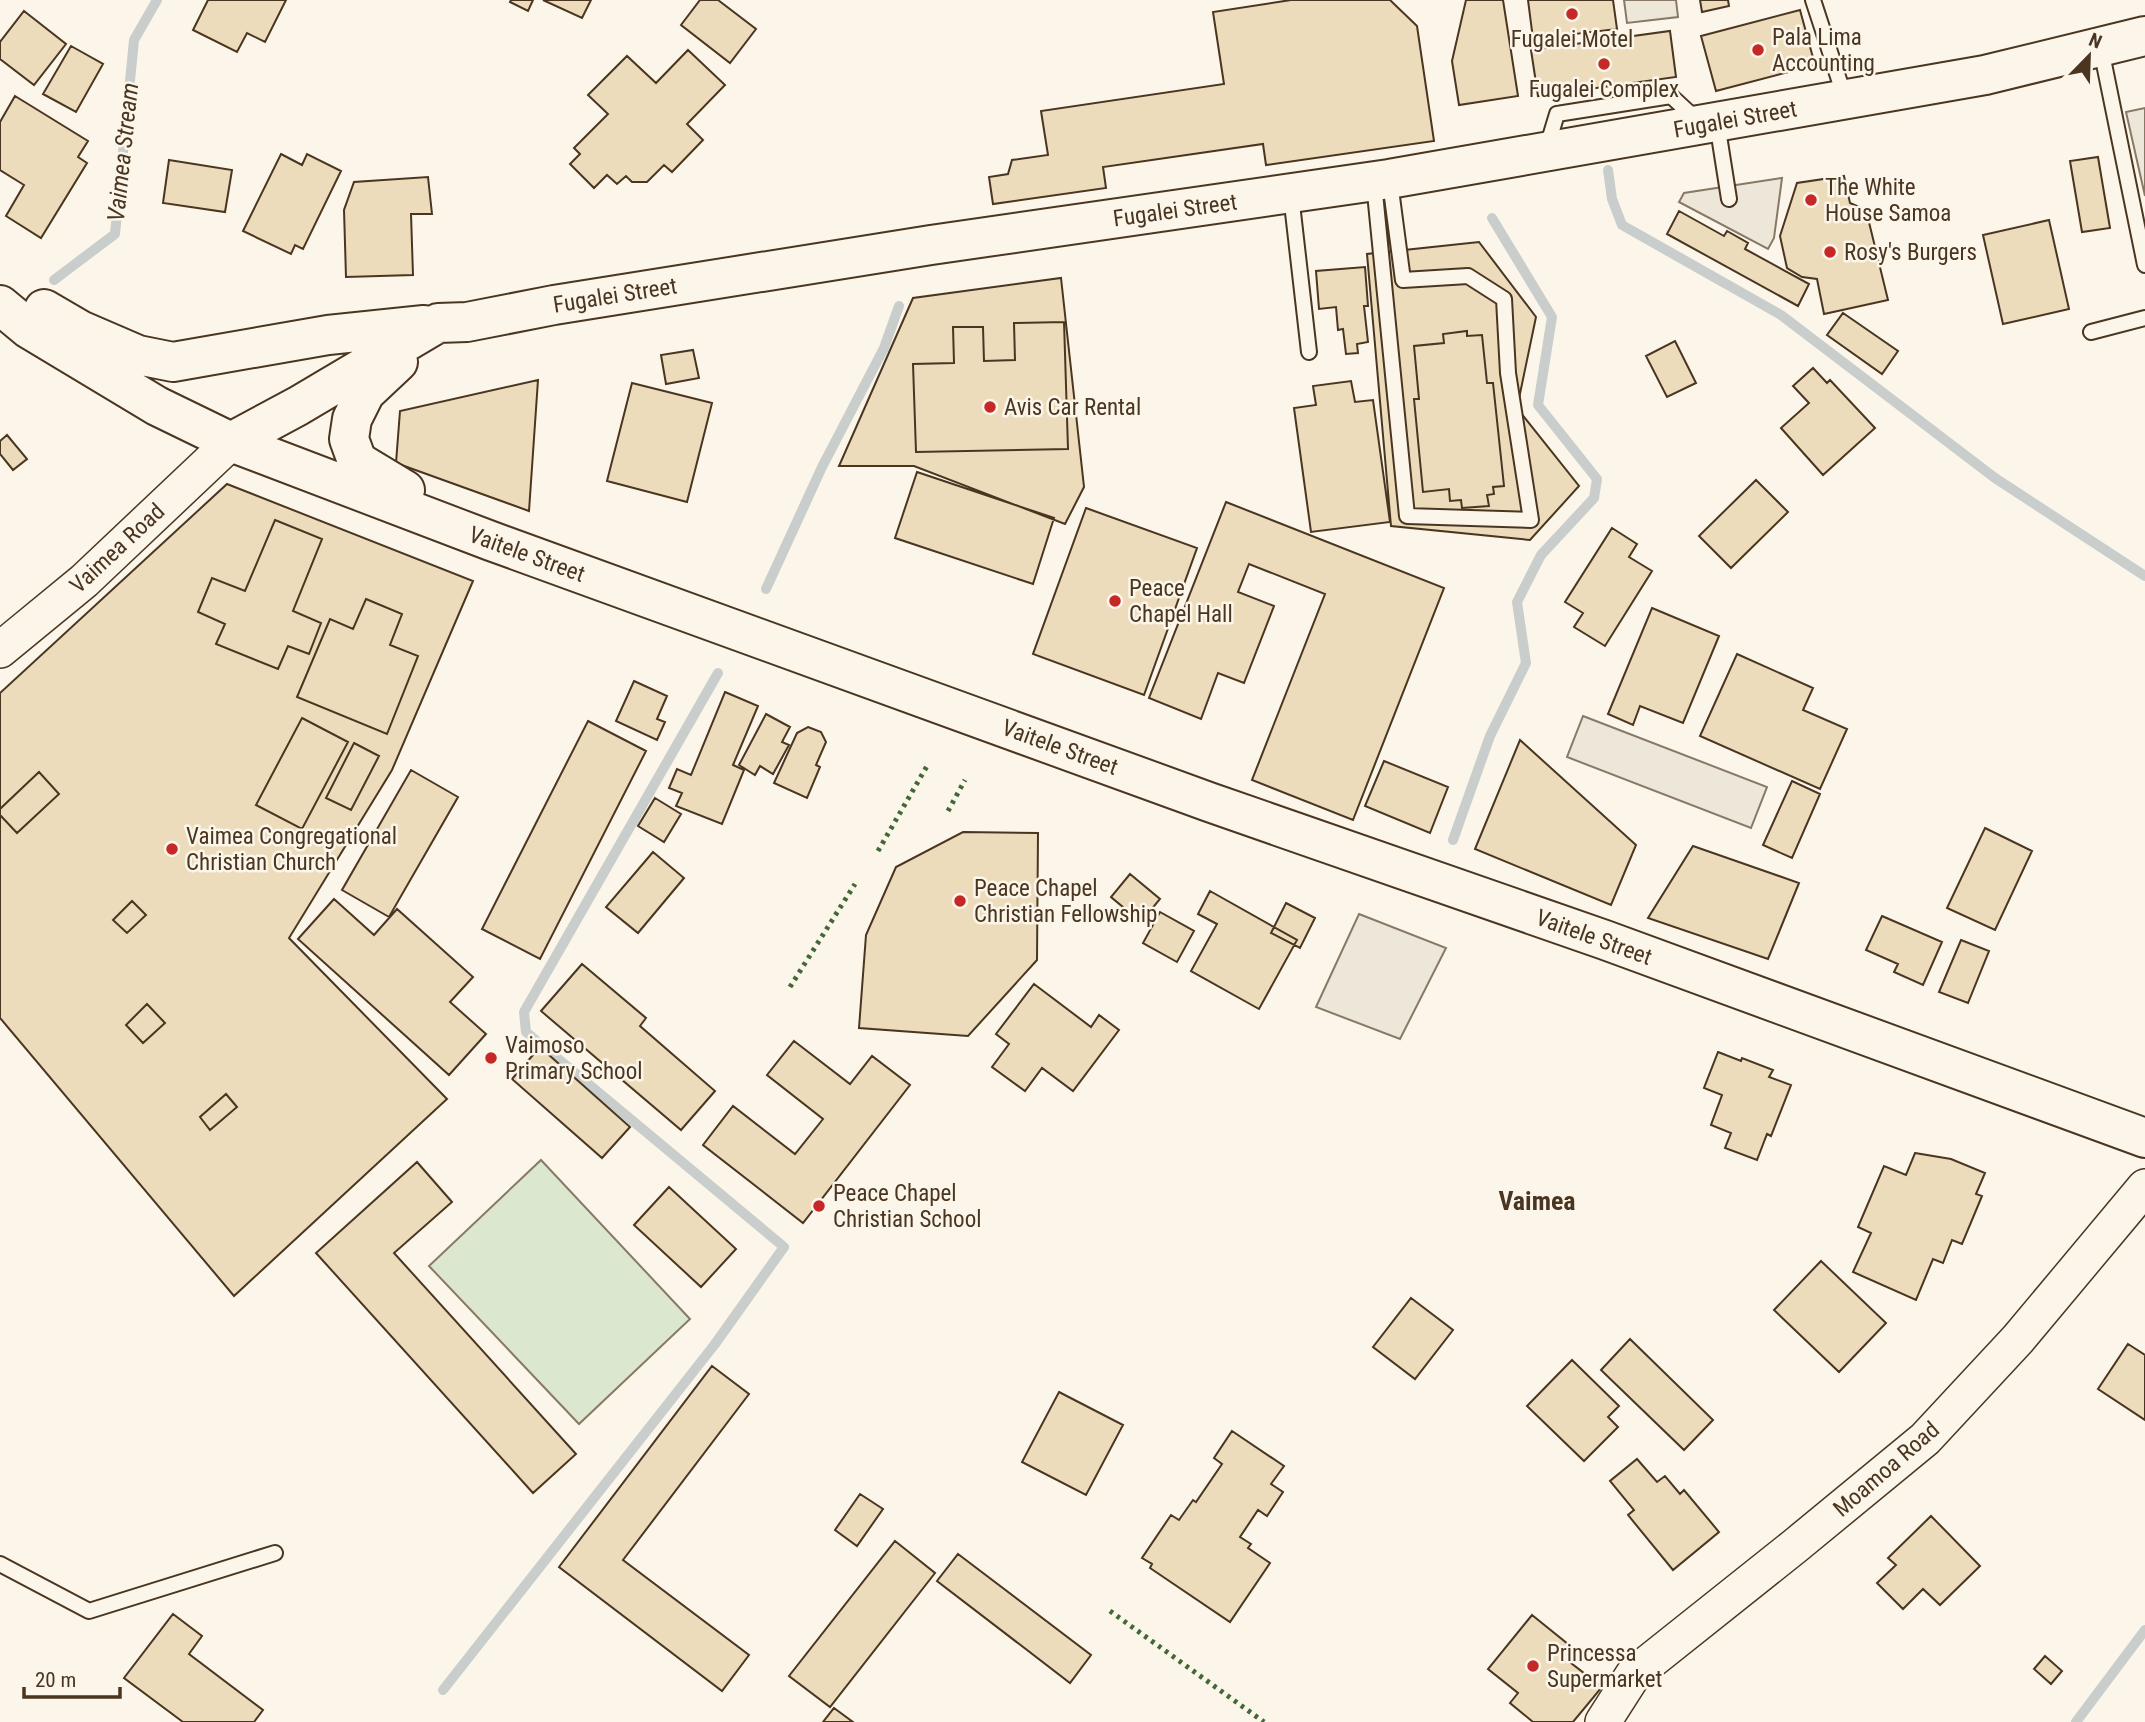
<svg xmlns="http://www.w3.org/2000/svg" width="2145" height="1722" viewBox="0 0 2145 1722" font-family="'Roboto Condensed',sans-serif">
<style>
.garden{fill:#dce7d0;stroke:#887966;stroke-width:2}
.parking{fill:#ede7d9;stroke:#887966;stroke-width:2}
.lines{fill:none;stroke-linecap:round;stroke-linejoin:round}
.stream{stroke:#c9cecd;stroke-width:10}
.building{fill:#ecdcbc;stroke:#4a3520;stroke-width:2}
.service-casing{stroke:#4a3520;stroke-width:18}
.tertiary-casing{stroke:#4a3520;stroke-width:38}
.primary-casing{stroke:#4a3520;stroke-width:42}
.service{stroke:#fbf6e9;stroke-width:14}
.tertiary{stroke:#fbf6e9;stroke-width:35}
.primary{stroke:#fbf6e9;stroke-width:38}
.hedge{stroke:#436837;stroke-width:5;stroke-dasharray:3.5 5;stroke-linecap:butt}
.poi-dot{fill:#c62828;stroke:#fbf6e9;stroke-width:2.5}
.labels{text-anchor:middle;stroke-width:5;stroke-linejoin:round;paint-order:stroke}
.poi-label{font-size:23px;fill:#4a3520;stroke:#fbf6e9;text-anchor:start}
.street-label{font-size:23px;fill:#4a3520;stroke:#fbf6e9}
.water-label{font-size:24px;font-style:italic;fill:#4a3520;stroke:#fbf6e9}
.quarter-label{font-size:26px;font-weight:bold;fill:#4a3520;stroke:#fbf6e9}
</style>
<rect width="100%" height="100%" fill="#fbf6e9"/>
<!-- garden -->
<path class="garden" d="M541,1160l149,159 -111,105 -150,-158z"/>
<!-- parking -->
<path class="parking" d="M1624,0h52l2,17 -51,6z
M2145,108v88l-19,-84z
M1782,178l-8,60 -6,11 -89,-47 5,-9z
M1583,716l184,71 -16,41 -184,-71z
M1359,914l87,34 -46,91 -84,-32z"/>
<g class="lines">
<!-- stream -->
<path class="stream" d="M1608,170l4,29 10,26 159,90 214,163 150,98
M54,280l61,-46 19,-194 23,-40
M766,589l56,-122 62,-119 15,-42
M1453,840l37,-104 36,-73 -9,-61 24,-47 53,-57 3,-19 -59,-74 14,-88 -60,-99
M443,1690l272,-346 69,-97 -258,-215 -2,-20 194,-339
M2076,1722l69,-92"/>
</g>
<!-- building -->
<path class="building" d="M208,0h78l-21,42 -18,-9 -10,19 -44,-22z
M511,0h22l-5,11 -18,-9z
M543,0h48l-9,18z
M700,0h18l38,29 -26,34 -49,-38z
M1291,0h99l27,26 17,115 -168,24 -3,-21 -160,23 3,21 -113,16 -4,-27 19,-3 4,-14 36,-5 -7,-44 183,-27 -11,-72z
M1466,0h37l15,96 -59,9 -7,-44z
M1528,0h85l4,29 -84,10z
M1700,0h28l1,6 -27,6z
M1800,10l15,55 -99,26 -15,-55z
M24,11l42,33 -32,41 -34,-26v-17z
M1670,31l6,46 -138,19 -7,-46z
M71,46l32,18 -27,48 -33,-18z
M688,50l37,35 -38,39 16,16 -31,32 -8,-7 -17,17h-15l-6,-6 -9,8 -10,-9 -13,13 -24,-24 10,-10 -6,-6 34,-34 -20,-19 39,-39 29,27z
M15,96l73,45 -10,16 9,6 -46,75 -35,-22 18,-31 -24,-15v-48z
M281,154l21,11 5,-11 34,17 -38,78 -8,-4 -4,9 -48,-23z
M2098,157l12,71 -28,4 -12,-71z
M169,160l63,10 -7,42 -62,-9z
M1844,176l6,27 16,7 22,90 -64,14 -7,-35 -15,-2 -15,-9 -7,-32 17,-53z
M428,177l4,37h-21l2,61 -67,2 -2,-67 10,-28z
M1679,211l45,25 3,-5 21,12 -3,6 64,35 -11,22 -131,-72z
M2049,220l20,89 -66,15 -20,-89z
M1479,242l57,75 -19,91 62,78 -49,54 -139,-14 -24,-272z
M1365,267l3,39h-4l4,36 -11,2 1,9 -12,1 -3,-25 -5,1 -2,-23 -17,2 -3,-38z
M1061,278l23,209 -19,37 -151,-58h-75l74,-168z
M1843,313l55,38 -16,23 -55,-39z
M1064,322l4,127 -152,3 -3,-88 41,-1 -1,-36h30l1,34 31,-1 -1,-37z
M1467,331v5l15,-1 5,48h6l11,103 -11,1 1,7 -7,1 2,11 -27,2 -1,-8 -11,1 -1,-12 -26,3 -9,-93h5l-5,-53 30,-3 -1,-9z
M1675,341l21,42 -29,14 -21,-41z
M693,350l6,28 -33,6 -5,-29z
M1813,368l14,15 3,-3 45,48 -52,47 -42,-47 28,-25 -16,-17z
M538,380l-9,131 -133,-48 4,-52z
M1351,381l4,21 18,-2 17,122 -79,10 -17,-124 22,-3 -3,-19z
M632,383l80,20 -25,99 -80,-21z
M7,435l20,24 -14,11 -13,-16v-13z
M917,472l137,46 -21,66 -138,-46z
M1756,480l32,32 -57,56 -32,-32z
M227,484l246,97 -81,189 -103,168 158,161 -213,197 -234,-278v-325z
M1226,502l218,86 -91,232 -101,-40 73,-186 -76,-30 -11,28 36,14 -30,77 -26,-10 -17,46 -52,-21z
M1086,508l111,40 -53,147 -111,-41z
M275,520l47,19 -29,72 28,12 -12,31 -21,-8 -10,23 -62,-25 9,-20 -27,-12 14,-34 33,13z
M1612,528l25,16 -8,13 23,14 -47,75 -31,-19 9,-14 -18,-11z
M366,599l36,15 -12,31 28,11 -31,78 -90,-37 33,-78 23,10z
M1652,608l67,28 -36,87 -43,-17 -7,19 -25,-11z
M1737,654l76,34 -10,22 44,19 -27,60 -120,-53z
M634,681l33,15 -10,23 8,3 -8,18 -41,-19z
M725,692l33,14 -25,59 11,5 -22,54 -46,-18 6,-13 -13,-5 8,-19 14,6z
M766,714l24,13 -8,15 7,3 -16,29 -13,-8 -5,9 -16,-10z
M302,718l46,24 -46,87 -46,-24z
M588,721l58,30 -106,208 -58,-30z
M808,727l13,5 5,10 -10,23 4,2 -13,31 -33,-15 23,-50z
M1520,740l116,105 -25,60 -136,-56z
M354,743l25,13 -28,54 -25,-12z
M1384,761l64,26 -18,46 -65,-27z
M411,770l47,27 -69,120 -47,-27z
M39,772l20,22 -42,39 -17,-18v-6z
M1792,781l28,13 -28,64 -29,-13z
M655,798l26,16 -17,28 -26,-16z
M1985,828l47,23 -37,79 -48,-22z
M963,832l75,1 -1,127 -69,76 -109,-8 7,-93 30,-68z
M1693,846l106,37 -31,76 -120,-41z
M653,852l31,26 -46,55 -32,-26z
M1130,874l30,25 -19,23 -30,-25z
M1210,891l87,49 -38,69 -68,-38 26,-47 -19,-10z
M334,899l40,36 23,-26 76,68 -23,25 36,32 -37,41 -151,-136z
M132,901l14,14 -19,18 -14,-13z
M1286,903l29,15 -15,30 -29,-15z
M1160,912l34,19 -17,31 -34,-19z
M1882,916l60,26 -19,43 -29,-13 4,-8 -32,-14z
M1961,940l28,11 -21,52 -29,-11z
M582,964l64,54 -6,8 75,65 -34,39 -140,-119z
M1034,984l57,43 8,-12 20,15 -46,61 -31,-23 -17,23 -33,-24 17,-23 -13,-10z
M147,1004l18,19 -22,20 -17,-18z
M794,1041l56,43 22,-28 38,29 -107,138 -100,-78 30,-39 62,48 28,-35 -56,-44z
M540,1047l90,80 -28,31 -90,-79z
M1718,1052l23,9 1,-3 31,12 -4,7 22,8 -20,51 -4,-2 -10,26 -32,-12 6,-15 -20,-8 11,-30 -18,-7z
M226,1094l11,13 -27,23 -10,-13z
M1915,1153l36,6 34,14 -9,21 6,2 -20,48 -10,-4 -9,23 -10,-4 -17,41 -63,-28 18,-39 -13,-6 26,-61 22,9z
M417,1162l35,40 -58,51 182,201 -43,39 -217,-240z
M669,1187l67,62 -35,38 -67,-62z
M1821,1261l65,62 -47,49 -65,-62z
M1411,1298l42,32 -38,49 -42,-32z
M1630,1339l83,81 -29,30 -83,-80z
M2128,1344l17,11v65l-47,-31z
M1572,1360l47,46 -11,11 10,10 -34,34 -57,-55z
M712,1366l37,28 -126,166 126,95 -27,36 -163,-124z
M1059,1392l64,33 -37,70 -64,-33z
M1232,1431l52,35 -13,18 12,8 -16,24 -9,-6 -18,27 11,7 -3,4 22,15 -40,59 -80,-54 2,-4 -10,-6 29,-43 8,5 14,-20 3,2 26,-38 -8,-6z
M1637,1459l20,23 8,-6 15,18 4,-4 35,42 -46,38 -45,-55 6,-5 -24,-29z
M860,1494l23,15 -26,37 -22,-16z
M1931,1516l49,50 -40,39 -17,-16 -20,20 -26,-26 19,-18 -8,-7z
M895,1541l40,32 -105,134 -41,-31z
M958,1554l133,101 -21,28 -133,-102z
M173,1614l29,22 -13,18 74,56 -9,12h-71l-59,-44z
M1532,1615l47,38 -8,10 31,24 -29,35h-40l-23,-19 8,-10 -30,-24z
M2045,1656l17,15 -11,13 -17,-15z
M834,1708l19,14h-30z"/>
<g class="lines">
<defs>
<path id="service" d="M1813,0l32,98
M2101,49l44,216
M1717,123l12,76
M1547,147l10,-33 114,-18 27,25
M1374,183l33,333 124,4 -23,-147 -4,-74 -36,-23 -65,4 -13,-98
M1291,195l18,157
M2091,332l54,-14
M0,1564l89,47 186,-58"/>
<path id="tertiary" d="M0,650l84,-69 147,-139
M1603,1722l30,-47 162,-129 130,-107 93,-100 127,-152"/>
<path id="primary" d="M0,305l29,24 128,77 74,36 260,99 718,261 396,138 540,198
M44,309l36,21 58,25 35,7 155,-27 96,-10
M398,362l-33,31 -13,26 -3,20 8,22 48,29
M231,442l67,-36 140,-83 29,-1 87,-17 377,-60 458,-66 596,-104 160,-39"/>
</defs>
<!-- service casing -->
<use href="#service" class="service-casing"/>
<!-- tertiary casing -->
<use href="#tertiary" class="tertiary-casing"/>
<!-- primary casing -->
<use href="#primary" class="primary-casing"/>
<!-- service -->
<use href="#service" class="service"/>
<!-- tertiary -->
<use href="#tertiary" class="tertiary"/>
<!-- primary -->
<use href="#primary" class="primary"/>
<!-- hedge -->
<path class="hedge" d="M948,811l17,-31
M878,851l49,-85
M790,987l65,-103
M1110,1611l154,111"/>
</g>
<!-- markers -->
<g class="poi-dot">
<circle cx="1572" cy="14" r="7"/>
<circle cx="1758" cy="50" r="7"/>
<circle cx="1604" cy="64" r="7"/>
<circle cx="1811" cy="200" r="7"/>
<circle cx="1830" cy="252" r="7"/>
<circle cx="990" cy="407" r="7"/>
<circle cx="1115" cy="601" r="7"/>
<circle cx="172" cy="849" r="7"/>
<circle cx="960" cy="901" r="7"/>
<circle cx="491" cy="1058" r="7"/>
<circle cx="819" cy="1206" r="7"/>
<circle cx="1533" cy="1666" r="7"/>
</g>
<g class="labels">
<!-- poi labels -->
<g class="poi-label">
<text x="1772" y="45">Pala Lima<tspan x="1772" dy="26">Accounting</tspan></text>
<text x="1572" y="47" text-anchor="middle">Fugalei Motel</text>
<text x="1604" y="97" text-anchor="middle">Fugalei Complex</text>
<text x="1825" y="195">The White<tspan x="1825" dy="26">House Samoa</tspan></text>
<text x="1844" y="260">Rosy's Burgers</text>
<text x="1004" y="415">Avis Car Rental</text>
<text x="1129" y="596">Peace<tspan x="1129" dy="26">Chapel Hall</tspan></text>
<text x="186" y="844">Vaimea Congregational<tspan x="186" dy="26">Christian Church</tspan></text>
<text x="974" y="896">Peace Chapel<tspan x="974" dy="26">Christian Fellowship</tspan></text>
<text x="505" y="1053">Vaimoso<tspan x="505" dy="26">Primary School</tspan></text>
<text x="833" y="1201">Peace Chapel<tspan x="833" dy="26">Christian School</tspan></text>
<text x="1547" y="1661">Princessa<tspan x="1547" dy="26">Supermarket</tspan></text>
</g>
<!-- street labels -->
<g class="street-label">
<text transform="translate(1735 119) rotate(-10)" y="8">Fugalei Street</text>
<text transform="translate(1175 210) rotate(-8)" y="8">Fugalei Street</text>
<text transform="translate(615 295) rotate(-9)" y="8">Fugalei Street</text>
<text transform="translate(117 548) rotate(-43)" y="8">Vaimea Road</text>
<text transform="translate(527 554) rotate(20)" y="8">Vaitele Street</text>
<text transform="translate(1060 747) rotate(20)" y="8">Vaitele Street</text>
<text transform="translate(1594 937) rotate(20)" y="8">Vaitele Street</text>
<text transform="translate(1886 1469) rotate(-41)" y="8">Moamoa Road</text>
</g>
<!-- water labels -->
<g class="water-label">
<text transform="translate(123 152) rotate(-84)" y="8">Vaimea Stream</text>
</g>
<!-- quarter labels -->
<g class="quarter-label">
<text x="1537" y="1210">Vaimea</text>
</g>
</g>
<!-- north arrow -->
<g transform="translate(2089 56) rotate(23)" stroke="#fbf6e9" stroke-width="5" paint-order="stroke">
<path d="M0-5L12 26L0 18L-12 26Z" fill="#4a3520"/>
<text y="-10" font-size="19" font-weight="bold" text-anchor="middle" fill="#4a3520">N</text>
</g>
<!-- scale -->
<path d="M24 1687v10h96v-10" fill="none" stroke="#4a3520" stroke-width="3.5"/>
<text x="35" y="1687" font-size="21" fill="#4a3520" stroke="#fbf6e9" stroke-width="5" paint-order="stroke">20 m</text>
</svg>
